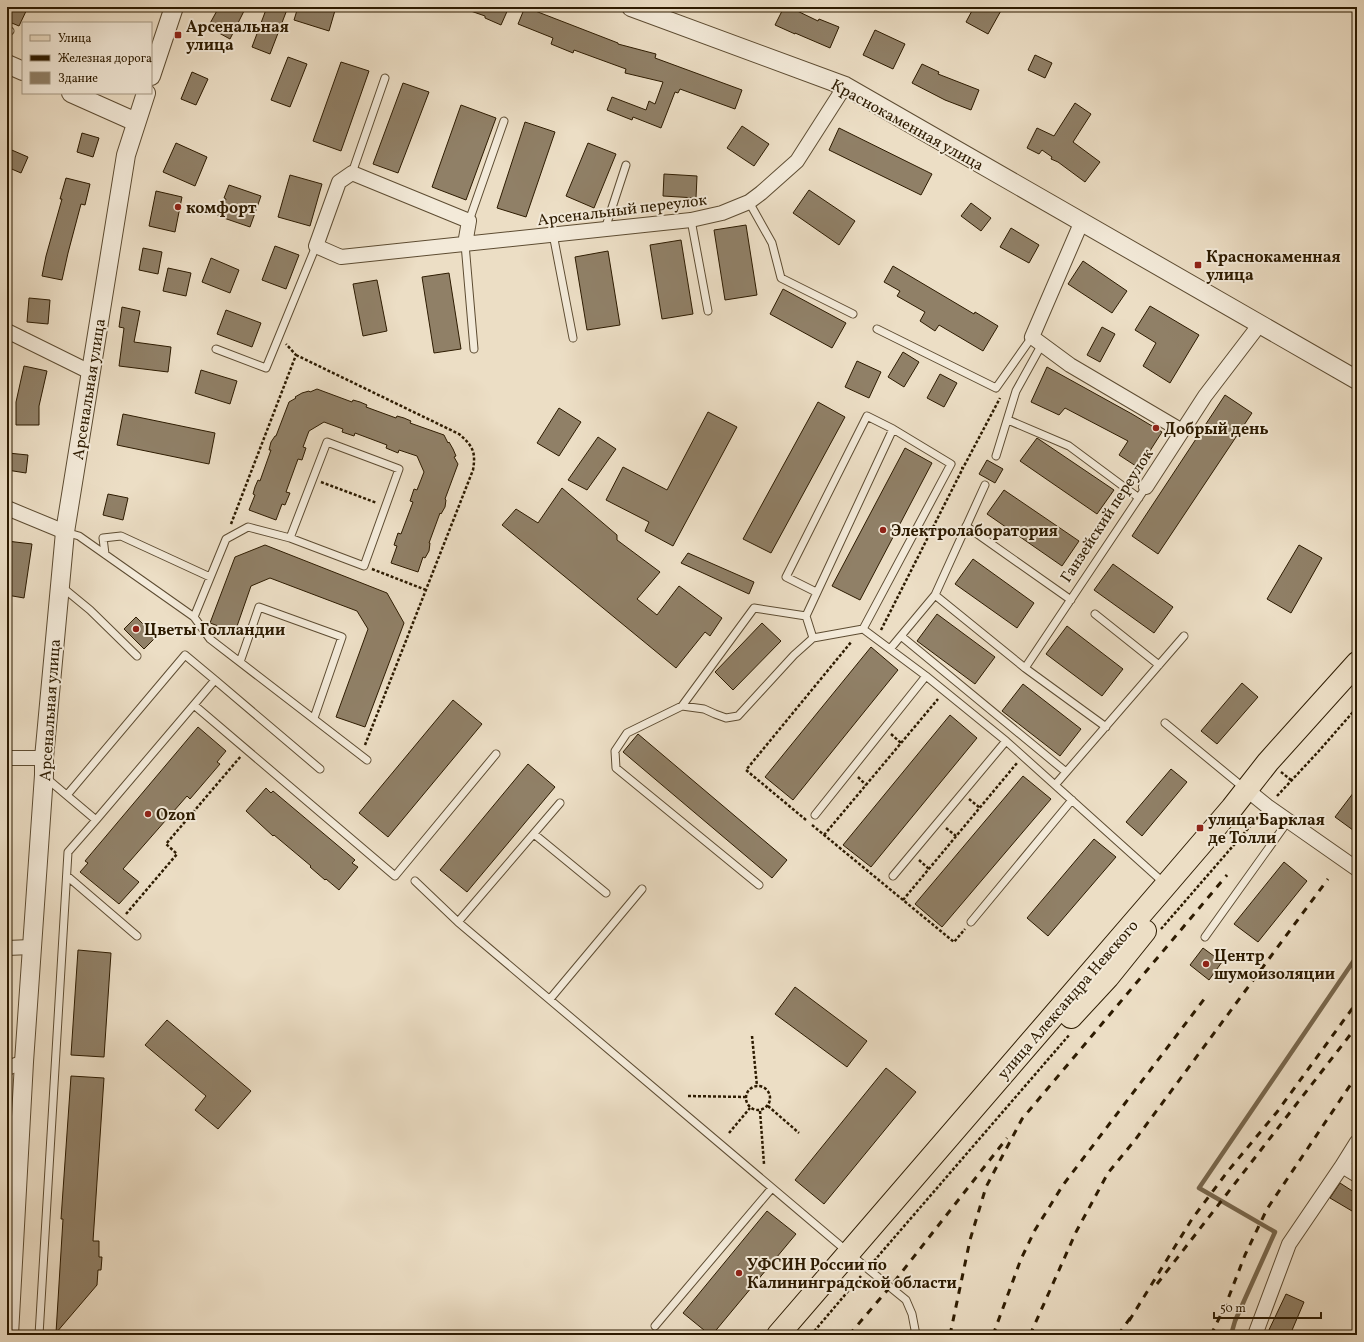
<svg xmlns="http://www.w3.org/2000/svg" width="1364" height="1342" viewBox="0 0 1364 1342" font-family="Vollkorn,serif">
<style>
.lines{fill:none;stroke-linecap:round;stroke-linejoin:round}
.stream{stroke:#79684e;stroke-width:4.5}
.building{fill:#908067;stroke:#2d1b01}
.service-casing{stroke:#5d4c32;stroke-width:9}
.minor-casing{stroke:#5d4c32;stroke-width:16}
.tertiary-casing{stroke:#5d4c32;stroke-width:20}
.primary-casing{stroke:#2d1b01;stroke-width:24}
.path{stroke:#2d1b01;stroke-width:2.5;stroke-dasharray:3 2;stroke-linecap:butt}
.service{stroke:#f3ead9;stroke-width:7}
.minor{stroke:#f3ead9;stroke-width:14}
.tertiary{stroke:#f3ead9;stroke-width:18}
.primary{stroke:#ecdec5;stroke-width:22}
.rail{stroke:#2d1b01;stroke-width:3;stroke-dasharray:7 7;stroke-linecap:butt}
.poi-dot{fill:#8f2418;stroke:#f3ead9;stroke-width:1.5}
.labels{text-anchor:middle;stroke-width:4;stroke-linejoin:round;paint-order:stroke}
.poi-label{font-size:16px;font-weight:bold;fill:#2d1b01;stroke:#f3ead9;text-anchor:start}
.street-label{font-size:16px;fill:#2d1b01;stroke:#f3ead9}
</style>
<rect width="100%" height="100%" fill="#ecdec5"/>
<filter id="stains"><feTurbulence type="fractalNoise" baseFrequency=".005" numOctaves="4"/><feColorMatrix values="0 0 0 0 .2 0 0 0 0 .09 0 0 0 0 .02 0 0 0 .5 -.17"/></filter>
<radialGradient id="worn" r=".72"><stop offset=".6" stop-color="#630" stop-opacity="0"/><stop offset="1" stop-color="#630" stop-opacity=".3"/></radialGradient>
<g class="lines">
<!-- stream -->
<path class="stream" d="M1231,1335l4,-14 40,-89 -76,-44 158,-232"/>
</g>
<!-- building -->
<path class="building" d="M7,7h21l-9,19 -12,-5z
M219,7h27l-16,32 -22,-12z
M267,7h21l-18,47 -18,-7z
M298,7h38l-7,24 -35,-11z
M465,7h44l-8,18 -16,-7v-2l-20,-7z
M525,7l93,36v1l38,10 -1,4 87,32 -7,19 -55,-20 -2,4 -3,-1 -14,36 -28,-11 -1,3 -25,-10 5,-13 34,13 3,-9 6,3 8,-22 -38,-9 1,-4 -52,-19 -1,3 -22,-9 2,-6 -35,-14z
M784,7h5l29,14 1,-2 20,8 -9,21 -35,-15v1l-20,-9z
M974,7h29l-15,27 -22,-12z
M875,30l30,14 -12,25 -30,-14z
M1035,55l17,8 -7,15 -17,-8z
M288,57l19,7 -17,43 -19,-7z
M341,62l28,9 -28,80 -28,-10z
M922,64l17,8 -1,2 41,16 -8,20 -26,-10 -33,-17z
M192,72l16,7 -12,26 -15,-6z
M403,83l26,9 -31,81 -25,-9z
M1075,103l16,11 -18,28 27,20 -15,20 -27,-20 -7,-3 1,-2 -10,-7 -3,4 -12,-6 10,-20 17,8z
M461,105l35,13 -30,82 -34,-13z
M525,122l30,10 -29,85 -29,-9z
M742,126l27,18 -15,22 -27,-18z
M839,128l93,46 -11,21 -92,-45z
M82,133l17,5 -6,19 -16,-5z
M176,143l31,14 -12,29 -32,-14z
M588,143l28,11 -22,54 -28,-12z
M7,148l21,9 -7,16 -14,-6z
M664,174l33,2 -1,22 -33,-2z
M290,175l32,9 -12,42 -32,-9z
M66,178l24,6 -5,21 -4,-1 -13,49 -6,27 -20,-4 4,-20 16,-57h-2z
M229,185l32,11 -11,31 -32,-11 4,-11 2,1 2,-7 -2,-1z
M809,190l46,31 -16,24 -46,-32z
M156,191l26,6 -7,35 -26,-6z
M971,203l20,15 -10,13 -20,-15z
M746,225l11,70 -32,5 -11,-70z
M1011,228l28,17 -10,18 -29,-16z
M681,240l12,74 -31,5 -12,-74z
M275,246l24,9 -13,34 -24,-9z
M143,248l19,4 -4,22 -19,-4z
M608,251l12,74 -33,5 -12,-73z
M211,258l28,12 -9,23 -28,-11z
M1083,261l44,30 -15,22 -44,-29z
M893,266l81,48 1,-2 23,14 -15,25 -44,-26 -4,6 -15,-10 5,-9 -28,-16 3,-5 -16,-9z
M168,268l23,5 -5,23 -23,-5z
M449,273l12,76 -27,4 -12,-76z
M377,280l10,51 -24,5 -10,-52z
M783,289l63,34 -14,25 -62,-34z
M29,298l21,2 -2,24 -21,-2z
M1150,306l49,29 -29,48 -27,-17 13,-23 -21,-13z
M122,307l18,4 -6,31 37,5 -3,25 -49,-6 5,-38 -5,-1z
M226,310l35,13 -9,24 -35,-13z
M1102,327l13,7 -15,28 -13,-7z
M903,352l16,10 -15,25 -16,-10z
M857,361l24,11 -12,26 -24,-11z
M24,366l23,5 -8,35v19h-23v-23z
M1047,367l85,47 30,18 -23,36 -20,-13 9,-14 -63,-33 -6,7 -28,-13z
M201,370l36,11 -7,23 -35,-11z
M940,374l17,9 -13,24 -17,-9z
M317,389l35,13 1,-2 7,2 7,3 -1,2 30,11 1,-2 7,2 7,3 -1,2 34,12 4,8 1,-1 4,7 3,7 -2,1 4,7 -13,35 1,1 -1,7 -4,7 -1,-1 -11,30h1l-1,8 -4,7 -2,-1 -5,15 -27,-9 6,-17 -3,-1 4,-12 3,1 12,-32 -3,-1 4,-12 3,1 7,-18 -7,-16 -18,-6 -1,3 -12,-5 1,-3 -32,-12 -1,3 -12,-4 1,-3 -19,-7 -15,9 -6,16 3,1 -4,12 -4,-1 -12,33 4,1 -5,12 -3,-1 -6,16 -27,-10 6,-15 -2,-1 2,-7 3,-7 2,1 11,-31h-2l2,-8 4,-6h1l13,-34 7,-4 -1,-1 7,-4 7,-2 1,1z
M1225,395l27,18 -94,141 -26,-18z
M818,402l27,15 -74,136 -28,-14z
M559,408l22,14 -22,34 -22,-13z
M708,412l29,15 -64,119 -28,-15 4,-9 -43,-22 17,-33 44,23z
M123,414l92,19 -6,31 -92,-19z
M598,437l18,12 -29,41 -19,-10z
M1037,438l77,52 -17,24 -77,-53z
M905,448l27,15 -72,137 -28,-14z
M8,453l20,2 -2,18 -19,-3z
M987,460l16,9 -8,14 -16,-9z
M562,488l55,47v5l43,32 -23,27 20,16 22,-29 43,32 -12,18 -5,-4 -29,36 -174,-143 14,-16 22,14z
M1004,490l75,51 -17,25 -75,-52z
M108,494l20,4 -5,22 -20,-5z
M7,541l25,3 -8,54 -17,-3z
M265,545l122,48 17,30 -39,104 -29,-10 32,-88 -11,-18 -87,-33 -19,8 -16,46 -25,-9 25,-66z
M1299,545l23,13 -31,55 -24,-14z
M688,553l66,29 -5,12 -68,-31z
M973,559l61,44 -17,25 -62,-44z
M1113,564l60,43 -19,26 -60,-43z
M937,614l58,43 -20,27 -58,-43z
M136,617l20,20 -12,12 -20,-20z
M762,623l19,18 -48,49 -18,-18z
M1067,626l56,43 -21,27 -56,-42z
M871,647l27,23 -105,130 -28,-23z
M1242,683l16,14 -41,47 -16,-13z
M1023,684l58,45 -21,27 -58,-45z
M453,700l29,24 -94,113 -29,-24z
M950,715l27,23 -106,129 -28,-22z
M198,727l28,24 -9,11 3,2 -30,35 -3,-3 -64,73 16,13 -20,22 -39,-32 8,-9 -3,-2z
M638,734l149,126 -15,18 -149,-126z
M528,764l27,23 -88,105 -27,-22z
M1171,769l16,13 -45,54 -16,-14z
M1023,776l28,23 -109,128 -27,-23z
M266,788l5,5 2,-2 82,69 -3,3 6,4 -19,23 -13,-11 -1,1 -15,-13 1,-1 -37,-31 -1,1 -27,-25z
M1357,788v45l-22,-16z
M1094,839l22,18 -68,79 -21,-18z
M1284,862l23,19 -49,61 -24,-18z
M1203,948l19,14 -13,18 -19,-15z
M78,950l33,3 -7,104 -33,-2z
M795,987l72,54 -20,26 -72,-53z
M167,1020l84,71 -33,38 -23,-19 11,-14 -61,-51z
M886,1068l30,24 -92,112 -29,-24z
M71,1076l33,2 -11,163h6v16h3l-1,13h-3l-1,15 -41,48 7,-114h-2z
M1340,1183l17,11v9l-5,8 -22,-13z
M767,1211l29,23 -84,101h-2l-27,-22z
M1286,1294l18,8 -14,33h-15l-7,-3z"/>
<g class="lines">
<defs>
<path id="service" d="M7,30l3,1
M352,173l33,-95
M749,202l23,41 9,35 72,36
M691,220l17,91
M469,221l35,-100
M605,229l21,-64
M553,234l20,104
M465,244l9,105
M877,329l119,59 36,-51
M216,349l50,19 50,-122
M1008,420l61,26 70,52
M996,456l20,-65 26,-47
M966,526l105,74
M65,532l14,4 115,81 16,22 157,121
M105,554l-2,-16 18,-2 89,41
M62,587l28,23 47,46
M816,592l-30,-15 81,-161 26,13
M935,595l50,-110
M1095,614l64,51
M806,616l87,-187 58,35 -88,165
M194,617l32,-78 22,-12 42,11 37,-96 72,27 -35,97 -74,-28
M901,636l165,136
M890,649l45,-54 90,73 81,59
M240,662l19,-55 83,30 -28,81
M1025,668l121,-181
M194,705l201,171 101,-122
M682,706l72,-98 52,8 7,22 50,-9 63,47 80,65 158,142
M1165,723l79,65
M45,777l51,43 119,-140 105,89
M1055,785l129,-149
M67,795l118,-140 30,25
M815,815l111,-139
M534,834l72,59
M67,876l70,60
M893,876l113,-135
M415,881l43,41 410,347 38,31 6,14 4,21
M759,885l-143,-117 -1,-17 12,-18 55,-27 22,3 11,5 11,4 12,-2 56,-61 19,-17
M458,922l102,-119
M971,922l101,-122
M1205,937l83,-116
M550,999l92,-110
M655,1326l117,-138
M39,1335l29,-483 28,-32"/>
<path id="minor" d="M1082,221l-50,116 38,28 112,66
M465,244l4,-23 -117,-48 -13,9 -23,64 25,11 350,-37 31,-7 27,-11 12,-9 36,-32 48,-75
M7,331l83,41
M1146,487l59,-91 55,-72
M7,508l58,24
M7,758h37
M1246,789l21,17 90,63
M7,948l24,-1
M7,1068l17,-6
M1342,1166l15,9
M1255,1335l34,-91 53,-78 15,-24"/>
<path id="tertiary" d="M631,7l214,79 512,294
M7,64l16,7
M151,76l23,-69
M71,93l65,29
M9,1335l15,-273 20,-287v-17l21,-226 61,-377 20,-62"/>
<path id="primary" d="M1071,1017l37,-40 37,-46
M778,1335l388,-450 66,-77 36,-46 89,-99"/>
</defs>
<!-- service casing -->
<use href="#service" class="service-casing"/>
<!-- minor casing -->
<use href="#minor" class="minor-casing"/>
<!-- tertiary casing -->
<use href="#tertiary" class="tertiary-casing"/>
<!-- primary casing -->
<use href="#primary" class="primary-casing"/>
<!-- path -->
<path class="path" d="M296,355l163,79c14,12 17,18 14,36l-108,275
M961,468h2l37,-70
M321,482l56,21
M231,524l65,-169 -10,-11
M372,569l54,21
M881,630l82,-162
M1353,646l4,-5
M891,734l10,9
M1281,772l10,8
M858,777l8,8
M1277,796l41,-44 35,-40 4,-10
M969,799l11,9
M806,820l-60,-50 106,-129
M812,825l142,117 11,-13
M946,828l10,8
M824,835l114,-136
M919,860l10,9
M903,900l114,-137
M126,914l51,-60 -11,-10 75,-88
M1161,929l98,-113
M752,1036l5,50
M746 1098a12 12 0 1 1 24 0a12 12 0 1 1-24 0Z
M688,1096l58,1
M768,1106l31,27
M760,1111l4,53
M729,1133l21,-25
M874,1261l196,-227
M811,1335l50,-59"/>
<!-- service -->
<use href="#service" class="service"/>
<!-- minor -->
<use href="#minor" class="minor"/>
<!-- tertiary -->
<use href="#tertiary" class="tertiary"/>
<!-- primary -->
<use href="#primary" class="primary"/>
<!-- rail -->
<path class="rail" d="M1157,1284l200,-258
M1129,1321l63,-102 36,-48 49,-59 80,-110
M849,1335l41,-48 117,-149
M950,1335l20,-95 16,-53 36,-68 205,-244
M993,1335l28,-76 14,-29 28,-45 145,-191
M1030,1335l46,-103 32,-59 27,-33 193,-261
M1118,1335l13,-18
M1211,1335l15,-31 19,-49 22,-46 90,-134"/>
</g>
<!-- markers -->
<g class="poi-dot">
<rect x="174" y="31" width="8" height="8" rx="2"/>
<circle cx="178" cy="207" r="4"/>
<rect x="1194" y="261" width="8" height="8" rx="2"/>
<circle cx="1156" cy="428" r="4"/>
<circle cx="883" cy="530" r="4"/>
<circle cx="136" cy="629" r="4"/>
<circle cx="148" cy="814" r="4"/>
<rect x="1196" y="824" width="8" height="8" rx="2"/>
<circle cx="1206" cy="964" r="4"/>
<circle cx="739" cy="1273" r="4"/>
</g>
<g class="labels">
<!-- poi labels -->
<g class="poi-label">
<text x="186" y="32">Арсенальная<tspan x="186" dy="18">улица</tspan></text>
<text x="186" y="213">комфорт</text>
<text x="1206" y="262">Краснокаменная<tspan x="1206" dy="18">улица</tspan></text>
<text x="1164" y="434">Добрый день</text>
<text x="891" y="536">Электролаборатория</text>
<text x="144" y="635">Цветы Голландии</text>
<text x="156" y="820">Ozon</text>
<text x="1208" y="825">улица Барклая<tspan x="1208" dy="18">де Толли</tspan></text>
<text x="1214" y="961">Центр<tspan x="1214" dy="18">шумоизоляции</tspan></text>
<text x="747" y="1270">УФСИН России по<tspan x="747" dy="18">Калининградской области</tspan></text>
</g>
<!-- street labels -->
<g class="street-label">
<text transform="translate(908 124) rotate(29)" y="6">Краснокаменная улица</text>
<text transform="translate(622 209) rotate(-7)" y="6">Арсенальный переулок</text>
<text transform="translate(88 389) rotate(-81)" y="6">Арсенальная улица</text>
<text transform="translate(1106 515) rotate(-57)" y="6">Ганзейский переулок</text>
<text transform="translate(49 710) rotate(-86)" y="6">Арсенальная улица</text>
<text transform="translate(1067 999) rotate(-49)" y="6">улица Александра Невского</text>
</g>
</g>
<!-- margin -->
<rect width="1364" height="1342" fill="none" stroke="#ecdec5" stroke-width="24"/>
<rect x="8" y="8" width="1348" height="1326" fill="none" stroke="#2d1b01" stroke-width="2"/>
<rect x="12" y="12" width="1340" height="1318" fill="none" stroke="#2d1b01"/>
<!-- legend -->
<rect x="22" y="22" width="130" height="72" fill="#f3ead9" stroke="#a49783"/>
<rect x="30" y="35" width="20" height="6" fill="#ecdec5" stroke="#a49783"/>
<text x="58" y="42" font-size="12" fill="#2d1b01">Улица</text>
<rect x="30" y="55" width="20" height="6" fill="#2d1b01" stroke="#a49783"/>
<text x="58" y="62" font-size="12" fill="#2d1b01">Железная дорога</text>
<rect x="30" y="72" width="20" height="12" fill="#908067" stroke="#a49783"/>
<text x="58" y="82" font-size="12" fill="#2d1b01">Здание</text>
<!-- scale -->
<path d="M1214 1312v6h107v-6" fill="none" stroke="#2d1b01" stroke-width="2"/>
<text x="1220" y="1312" font-size="12" fill="#2d1b01" stroke="#f3ead9" stroke-width="3" paint-order="stroke">50 m</text>
<rect width="100%" height="100%" filter="url(#stains)"/>
<rect width="100%" height="100%" fill="url(#worn)"/>
</svg>
